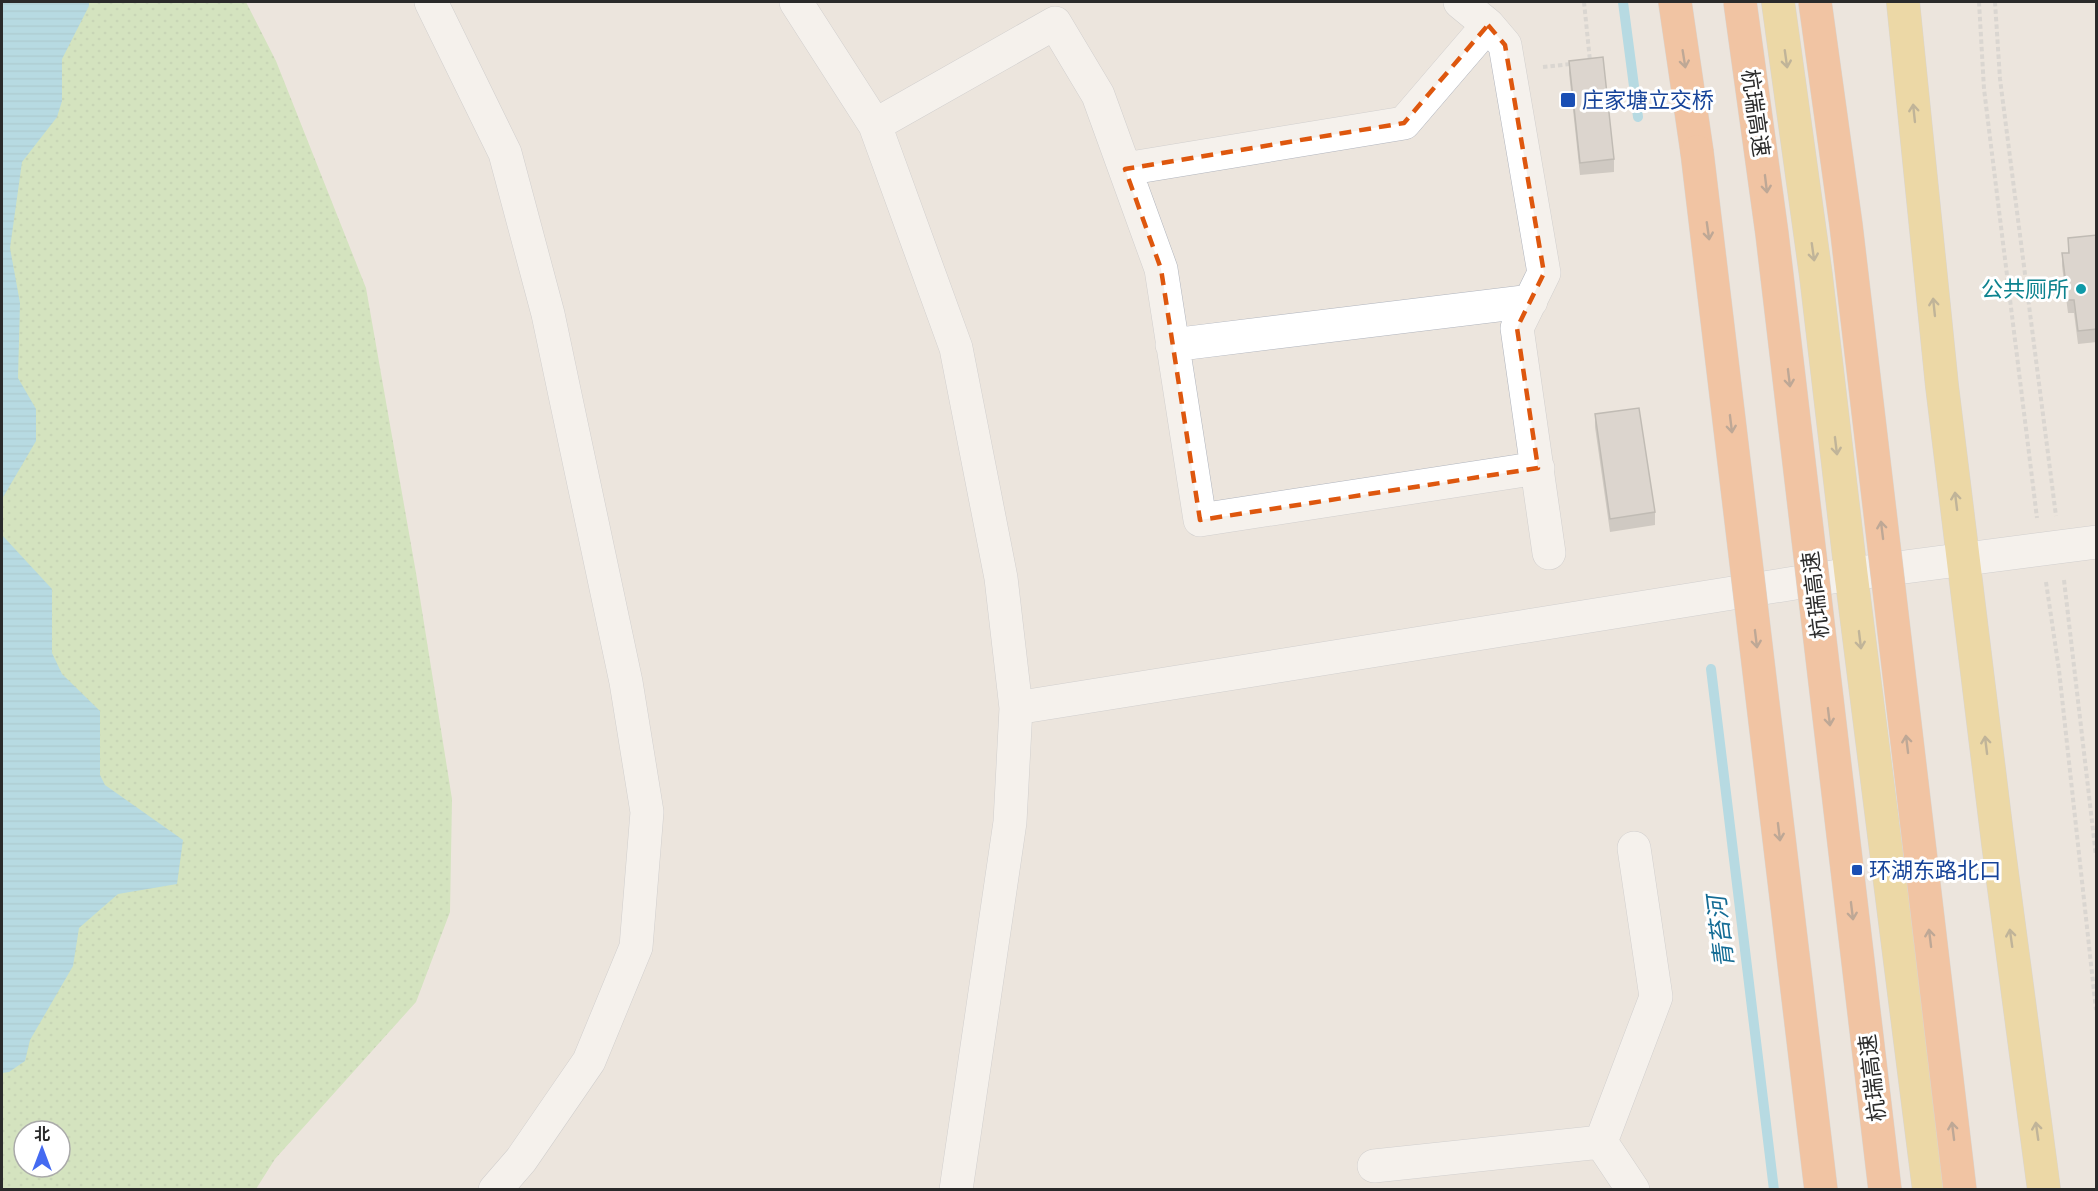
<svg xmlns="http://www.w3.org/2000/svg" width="2098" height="1191" viewBox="0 0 2098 1191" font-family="'Sofia Sans Condensed','Noto Sans SC',sans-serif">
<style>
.grass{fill:url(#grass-dots);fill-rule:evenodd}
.water{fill:url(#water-rules)}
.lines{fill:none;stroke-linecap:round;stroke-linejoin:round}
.stream{stroke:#75cde9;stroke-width:10}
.minor-casing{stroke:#b0b4bd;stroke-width:34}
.primary-casing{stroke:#c3c3c3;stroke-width:34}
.motorway-casing{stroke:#c3c3c3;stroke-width:34}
.path{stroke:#c3c3c3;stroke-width:4;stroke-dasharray:4.5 3;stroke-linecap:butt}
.minor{stroke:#fff;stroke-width:33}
.primary{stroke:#eac764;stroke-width:33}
.motorway{stroke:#f79b5d;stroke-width:33}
.motorway-bridge-casing{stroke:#c3c3c3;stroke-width:34;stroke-linecap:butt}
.motorway-bridge{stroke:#f79b5d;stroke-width:33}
.wall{fill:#aba7a2}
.building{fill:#c7c2bc;stroke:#8b8884;stroke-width:1.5}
.oneway{stroke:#865d41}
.oneway2{stroke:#8a7847}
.marked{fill:none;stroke:#de570e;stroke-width:4.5;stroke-dasharray:12 8;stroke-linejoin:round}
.transit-dot{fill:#1a4fb4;stroke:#fff;stroke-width:2}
.culture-dot{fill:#0f9aa8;stroke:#fff;stroke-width:2}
.labels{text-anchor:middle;stroke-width:6;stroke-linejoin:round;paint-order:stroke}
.transit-label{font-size:22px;fill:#164399;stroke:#fff;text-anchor:start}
.street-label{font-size:22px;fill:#2a2a2a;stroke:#fff}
.culture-label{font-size:22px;fill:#0d838f;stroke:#fff;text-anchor:end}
.water-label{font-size:24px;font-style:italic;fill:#146c95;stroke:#fff}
</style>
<defs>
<pattern id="grass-dots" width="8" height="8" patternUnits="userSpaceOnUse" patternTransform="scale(1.5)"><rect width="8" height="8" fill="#b5e09c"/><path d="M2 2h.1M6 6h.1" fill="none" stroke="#9cc087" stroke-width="1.8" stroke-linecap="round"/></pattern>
<pattern id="water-rules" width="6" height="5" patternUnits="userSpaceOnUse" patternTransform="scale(1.5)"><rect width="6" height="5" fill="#75cde9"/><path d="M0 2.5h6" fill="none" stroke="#65b0c8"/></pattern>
</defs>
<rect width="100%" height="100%" fill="#ece5dd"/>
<!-- grass -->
<path class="grass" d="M2,2h244l30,59 90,227 50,285 36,226 -2,113 -34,90 -141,157 -19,30 -254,1zM24,1131h36v36h-36z"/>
<!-- water -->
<path class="water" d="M2,2h87v4l-27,53v42l-5,16 -35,45 -12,86 10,55 -2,75 18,31v32l-34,58z
M2,535l50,54v64l10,21 38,37v64l5,10 78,55 -6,44 -59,10 -39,34 -6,38 -43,74 -5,21 -16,11 -7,1z"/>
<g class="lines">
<!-- stream -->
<path class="stream" d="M1623,2l15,115
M1711,669l63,521"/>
<defs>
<path id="minor" d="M431,2l74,151 43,161 16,76 62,292 21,130 -11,135 -47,114 -68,99 -26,30
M796,2l79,123 81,223 45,230 15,130 -6,114 -54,368
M1460,2l28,23 17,20 39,228 -27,55 32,225
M875,125l180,-102 43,72 63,174 39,251 338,-52
M1125,169l279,-46 84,-98
M1172,345l359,-44
M1016,708l835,-134 245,-32
M1374,1166l227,-24
M1633,1190l-32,-48 55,-145 -22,-149"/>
<path id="primary" d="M1778,2l38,274 35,298 78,616
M1903,2l39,384 56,457 46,347"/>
<path id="motorway" d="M1675,2l22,150"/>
</defs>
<!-- minor casing -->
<use href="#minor" class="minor-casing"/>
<!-- primary casing -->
<use href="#primary" class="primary-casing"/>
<!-- motorway casing -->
<use href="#motorway" class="motorway-casing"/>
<!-- path -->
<path class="path" d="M1584,2l6,59
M1979,2l5,87 53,429
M1995,2l5,77 56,437
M1543,67l28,-3
M2064,580l32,276
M2046,582l13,88 37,340"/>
<!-- minor -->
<use href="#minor" class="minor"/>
<!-- primary -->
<use href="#primary" class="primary"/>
<!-- motorway -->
<use href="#motorway" class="motorway"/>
<defs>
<path id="motorway-bridge" d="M1740,2l32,232 113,956
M1815,2l31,223 114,965
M1697,152l124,1038"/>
</defs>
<!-- motorway-bridge casing -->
<use href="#motorway-bridge" class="motorway-bridge-casing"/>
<!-- motorway-bridge -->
<use href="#motorway-bridge" class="motorway-bridge"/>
</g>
<!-- wall -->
<path class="wall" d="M1569,61l45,98v13l-34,3 -11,-102z
M2097,235v107l-19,2 -4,-31h-6l-6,-47v-13h6v-15z
M1595,414l60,98v13l-45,7 -15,-105z"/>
<!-- building -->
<path class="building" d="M1603,57l11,102 -34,4 -11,-102z
M2097,235v94l-19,2 -4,-31h-6l-6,-47h7l-1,-15z
M1639,408l16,104 -45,7 -15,-105z"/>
<!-- one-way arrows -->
<defs><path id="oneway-shaft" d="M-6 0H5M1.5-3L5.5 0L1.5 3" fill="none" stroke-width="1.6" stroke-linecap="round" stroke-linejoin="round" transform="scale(1.5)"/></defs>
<g class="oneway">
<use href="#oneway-shaft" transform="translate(1684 59) rotate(81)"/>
<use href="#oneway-shaft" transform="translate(1766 184) rotate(83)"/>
<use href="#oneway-shaft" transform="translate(1708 231) rotate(82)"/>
<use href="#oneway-shaft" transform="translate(1789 378) rotate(83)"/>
<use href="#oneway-shaft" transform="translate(1731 424) rotate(83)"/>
<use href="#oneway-shaft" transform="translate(1882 530) rotate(-97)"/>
<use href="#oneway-shaft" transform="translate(1756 639) rotate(83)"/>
<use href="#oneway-shaft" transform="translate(1829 717) rotate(83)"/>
<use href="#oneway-shaft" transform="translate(1907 744) rotate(-97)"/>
<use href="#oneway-shaft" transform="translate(1779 832) rotate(83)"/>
<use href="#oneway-shaft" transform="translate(1852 911) rotate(83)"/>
<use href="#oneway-shaft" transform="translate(1930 938) rotate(-97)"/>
<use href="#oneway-shaft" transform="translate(1953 1131) rotate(-97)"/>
</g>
<g class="oneway2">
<use href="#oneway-shaft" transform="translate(1786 59) rotate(82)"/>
<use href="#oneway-shaft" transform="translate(1914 113) rotate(-96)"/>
<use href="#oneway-shaft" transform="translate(1813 252) rotate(82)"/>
<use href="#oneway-shaft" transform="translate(1934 307) rotate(-96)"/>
<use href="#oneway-shaft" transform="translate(1836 446) rotate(83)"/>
<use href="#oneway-shaft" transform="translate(1956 501) rotate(-97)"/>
<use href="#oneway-shaft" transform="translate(1860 640) rotate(83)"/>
<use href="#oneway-shaft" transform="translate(1986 745) rotate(-97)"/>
<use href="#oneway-shaft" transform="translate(2011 938) rotate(-98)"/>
<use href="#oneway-shaft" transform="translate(2037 1131) rotate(-98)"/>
</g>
<!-- marked area -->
<path d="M0 0H2098V1191H0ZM1488,25l17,20 39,228 -27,55 21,140 -338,52 -39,-251 -36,-100 279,-46z" fill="#ece5dd" fill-opacity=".55" fill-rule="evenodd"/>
<path class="marked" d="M1488,25l17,20 39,228 -27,55 21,140 -338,52 -39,-251 -36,-100 279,-46z"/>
<!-- markers -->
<g class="transit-dot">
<rect x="1560" y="92" width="16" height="16" rx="3"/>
<rect x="1851" y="864" width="12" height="12" rx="3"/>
</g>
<circle class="culture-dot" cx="2081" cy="289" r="6"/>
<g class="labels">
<!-- transit labels -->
<g class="transit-label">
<text x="1582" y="108">庄家塘立交桥</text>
<text x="1869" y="878">环湖东路北口</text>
</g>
<!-- street labels -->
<g class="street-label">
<text transform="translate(1756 113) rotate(82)" y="8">杭瑞高速</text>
<text transform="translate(1815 595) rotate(-97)" y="8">杭瑞高速</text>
<text transform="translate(1872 1078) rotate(-97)" y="8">杭瑞高速</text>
</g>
<!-- culture labels -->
<g class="culture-label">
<text x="2069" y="297">公共厕所</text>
</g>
<!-- water labels -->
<g class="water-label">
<text transform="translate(1721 932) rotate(-97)" y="8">青苔河</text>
</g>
</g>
<!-- border -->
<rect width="2098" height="1191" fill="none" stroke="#2a2a2a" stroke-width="6"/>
<!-- north arrow -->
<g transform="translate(42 1149)"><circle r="28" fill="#ffffff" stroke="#aaaaaa" stroke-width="1.5"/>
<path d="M0-4.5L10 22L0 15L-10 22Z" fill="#446af1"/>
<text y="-9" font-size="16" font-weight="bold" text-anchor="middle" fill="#2a2a2a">北</text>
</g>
</svg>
